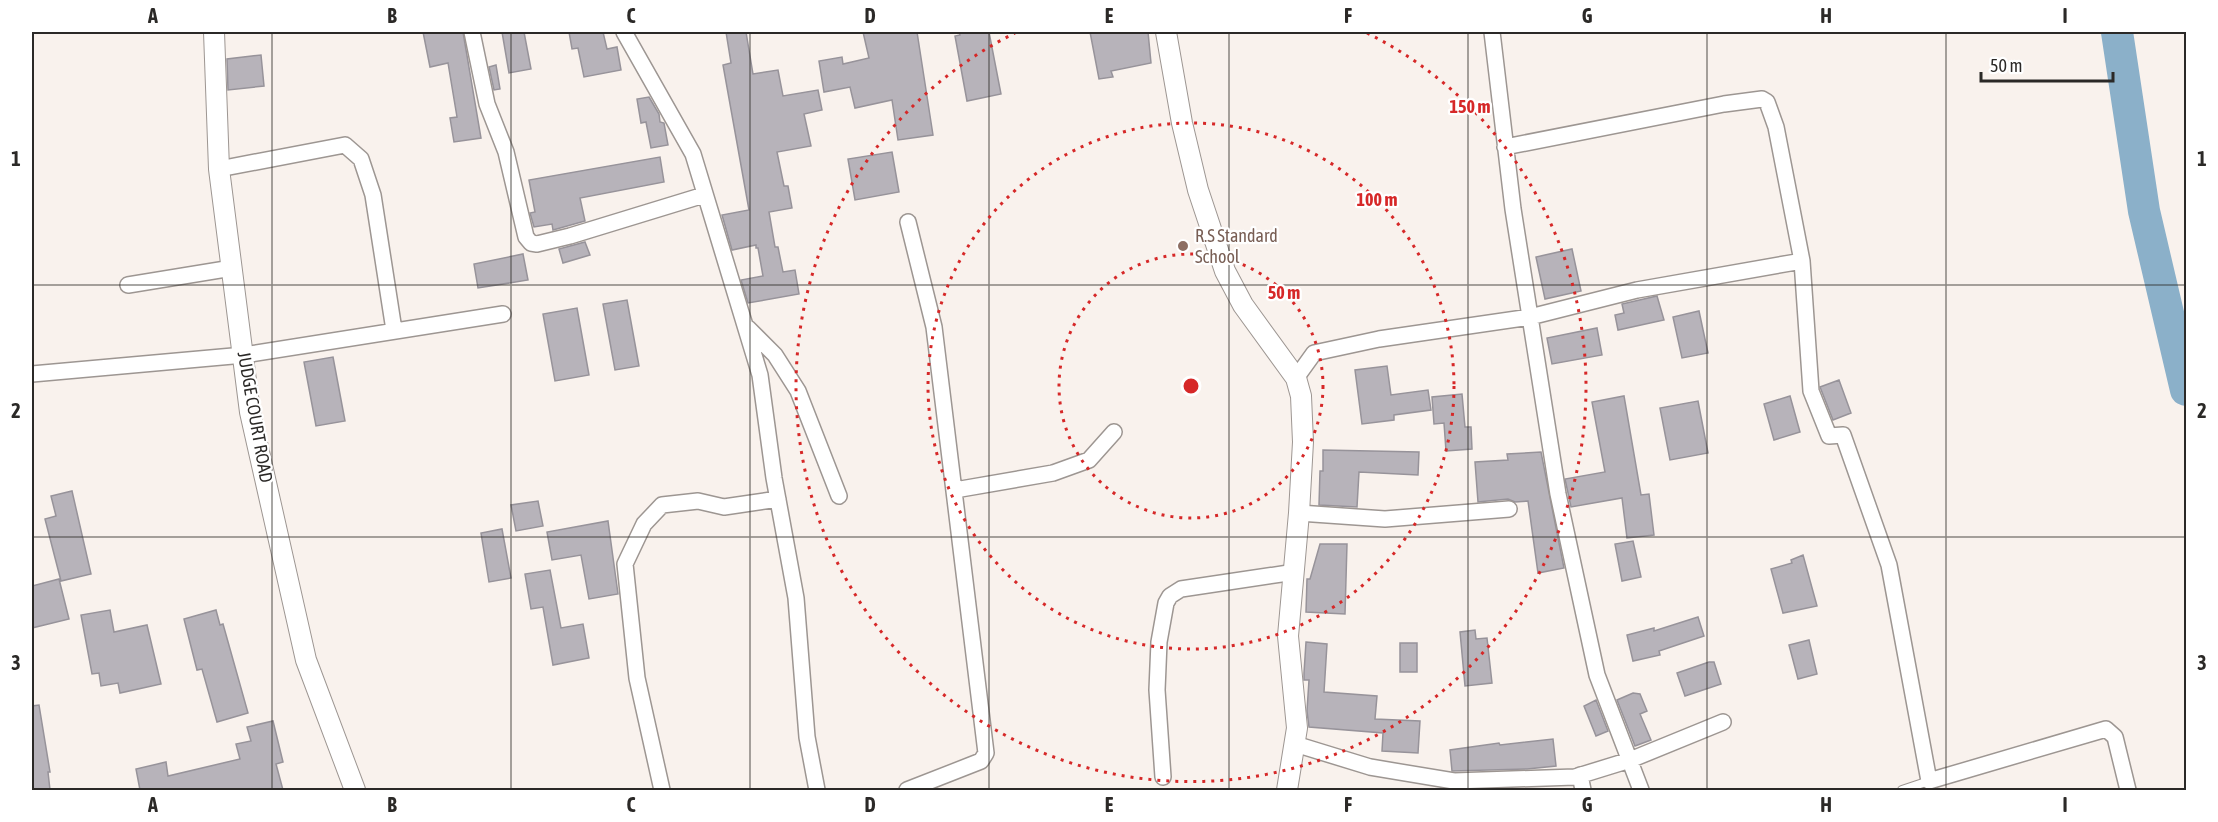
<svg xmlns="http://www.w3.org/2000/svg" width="2218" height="822" viewBox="0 0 2218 822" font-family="'Asap Condensed',sans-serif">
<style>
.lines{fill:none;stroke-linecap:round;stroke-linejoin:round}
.river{stroke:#8bb0c9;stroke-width:32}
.building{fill:#b7b3ba;stroke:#97939a;stroke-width:1.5}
.service-casing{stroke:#9d9692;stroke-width:10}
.minor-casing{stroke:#9d9692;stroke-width:18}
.tertiary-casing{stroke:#9d9692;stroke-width:22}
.service{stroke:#fff;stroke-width:8}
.minor{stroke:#fff;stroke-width:15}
.tertiary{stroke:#fff;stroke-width:20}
.grid{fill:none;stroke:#2b2927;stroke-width:1.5;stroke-opacity:0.55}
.ring{fill:none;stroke:#d62828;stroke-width:3;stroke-dasharray:3 6}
.education-dot{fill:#8d6e63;stroke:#fff;stroke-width:2}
.labels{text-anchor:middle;stroke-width:4.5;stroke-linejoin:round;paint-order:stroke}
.education-label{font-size:18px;fill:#785e54;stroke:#fff;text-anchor:start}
.street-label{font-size:18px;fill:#2b2927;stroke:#fff}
.centre{fill:#d62828;stroke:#fff;stroke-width:3}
.ring-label{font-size:18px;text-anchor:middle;font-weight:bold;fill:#d62828;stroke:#fff;stroke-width:4.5;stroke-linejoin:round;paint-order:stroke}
.neatline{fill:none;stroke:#2b2927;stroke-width:2}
.grid-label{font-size:20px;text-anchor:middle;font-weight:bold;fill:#2b2927}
</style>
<rect width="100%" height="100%" fill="#f9f2ed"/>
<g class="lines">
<!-- river -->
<path class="river" d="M2117,32l27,179 42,179"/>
</g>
<!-- building -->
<path class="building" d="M423,32h40l18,106 -27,4 -4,-24 7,-1 -9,-54 -18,4z
M502,32h22l7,37 -22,4z
M569,32h34l4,17 10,-2 4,23 -37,7 -6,-29 -6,1z
M726,32h20l7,42 25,-4 5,26 35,-6 4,20 -18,4 7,32 -34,6 7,34h4l4,22 -23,4 6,35h3l5,25 12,-2 4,24 -51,9 -7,-23 22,-4 -5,-28h-2v-3l-24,5 -10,-35 27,-5 -26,-145 8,-2z
M863,32h54l16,103 -35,5 -6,-40 -37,8 -5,-21 -26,5 -5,-31 23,-4 1,7 26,-6z
M959,32h30l12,62 -34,7 -12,-65 5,-1z
M1090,32h58l3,31 -40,8 2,6 -14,2z
M261,55l3,31 -36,4 -1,-31z
M496,65l4,24 -6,1 -5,-23z
M649,97l10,17 1,8 4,1 4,22 -17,3 -5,-26 -5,1 -4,-24z
M892,152l7,40 -44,8 -7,-41z
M660,157l4,25 -84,16 5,23 -32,9 -1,-6 -18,3 -4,-14 5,-1 -6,-32z
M585,242l5,13 -27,8 -4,-14z
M1572,249l9,42 -36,8 -9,-42z
M523,254l5,26 -50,8 -4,-24z
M1657,296l7,24 -46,10 -3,-15 9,-2 -2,-9z
M627,300l12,66 -24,4 -12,-66z
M577,308l12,67 -34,6 -12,-67z
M1699,311l9,42 -26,5 -9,-41z
M1597,328l5,27 -50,9 -5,-26z
M333,357l12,64 -29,5 -12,-64z
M1387,366l4,29 37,-5 3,20 -37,5v5l-32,4 -7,-54z
M1839,380l12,33 -18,7 -13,-33z
M1462,394l3,33h6l1,22 -26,2 -2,-28 -10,1 -2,-27z
M1624,396l17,99 8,-1 5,41 -27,3 -5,-40 -51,9 -6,-28 40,-7 -13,-70z
M1790,396l10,36 -26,8 -10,-36z
M1698,401l10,52 -38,7 -10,-52z
M1323,450l96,2 -1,23 -59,-3 -2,35 -38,-2 1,-34h3z
M1541,452l23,116 -26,5 -10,-72 -13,1 -7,-3 -30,3 -3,-40 33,-2 -1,-6z
M72,491l19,83 -30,7 -16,-62 11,-3 -5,-20z
M538,501l5,25 -27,5 -5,-26z
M608,521l10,73 -29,5 -8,-44 -29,5 -5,-28z
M502,529l9,49 -22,4 -8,-49z
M1633,541l8,36 -19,4 -7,-37z
M1320,544h27l-2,70 -39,-2 1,-33h3z
M1803,555l14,51 -34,7 -12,-44 21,-6 -1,-3z
M550,570l11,58 22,-4 6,34 -36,7 -10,-58 -12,2 -6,-35z
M59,579l10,40 -37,9v-42z
M110,610l4,22 33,-7 14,59 -41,9 -2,-10 -17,3 -2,-13 -7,1 -11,-59z
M216,610l4,15 3,-1 25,89 -31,9 -15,-53 -5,1 -13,-51z
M1698,617l6,19 -45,15 1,4 -27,6 -6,-26 27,-7v3z
M1475,630l1,9 11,-1 5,45 -27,3 -5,-54z
M1809,640l8,34 -19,5 -9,-34z
M1306,642l21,2 -3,48 53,4 -2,23 45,2 -2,32 -36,-2 1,-18 -74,-6 -2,-16 2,-31h-5v-7z
M1400,643h17v29h-17z
M1709,662h5l7,22 -36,12 -8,-23z
M1633,693l7,1 7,17 -7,3 11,26 -16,6 -18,-46z
M1596,700l12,31 -12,5 -12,-30z
M39,705l11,67h-2l2,18h-18v-84z
M273,721l10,41 -7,2 7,26h-143l-4,-21 30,-7 2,14 72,-17 -4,-15 15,-3 -4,-14z
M1553,739l3,27 -29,3 -75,2 -2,-21 49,-7 1,2z"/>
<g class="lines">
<defs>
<path id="service" d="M1902,790l27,-9"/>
<path id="minor" d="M472,32l15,72 19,48 20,85 5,6 6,1 33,-8 134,-41
M624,32l69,122 67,221 14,103 22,120 11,139 10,53
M1492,32l21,177 45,285 39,181 44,115
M1505,147l219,-43 38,-5 5,3 9,25 26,134 9,130 18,45 14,-1 46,130 40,216 177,-52 9,8 13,53
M219,169l126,-24 16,14 12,36 21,135
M128,285l104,-17
M748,328l27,27 23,36 41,105
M32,374l212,-19 259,-41
M1296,378l18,-25 65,-14 151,-22 107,-27 165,-29
M955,490l98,-17 36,-13 25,-28
M1299,513l86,6 124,-10
M1295,744l75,23 84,14 121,-4 55,-17 93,-38
M1580,775l3,15
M1163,777l-6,-87 2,-48 7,-39 4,-7 11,-7 114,-17
M662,790l-25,-112 -12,-114 19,-40 18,-19 36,-4 26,6 54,-8
M907,790l74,-29 5,-8 -52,-426 -26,-105"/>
<path id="tertiary" d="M214,32l5,137 31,243 56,248 49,130
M1166,32l16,91 16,67 27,81 18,34 53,73 5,18 2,46 -4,71 -11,123 9,92 -10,62"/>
</defs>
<!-- service casing -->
<use href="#service" class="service-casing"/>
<!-- minor casing -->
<use href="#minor" class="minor-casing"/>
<!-- tertiary casing -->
<use href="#tertiary" class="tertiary-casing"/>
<!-- service -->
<use href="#service" class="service"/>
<!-- minor -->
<use href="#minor" class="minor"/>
<!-- tertiary -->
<use href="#tertiary" class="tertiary"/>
</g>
<!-- grid -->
<path class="grid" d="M272,32v758M511,32v758M750,32v758M989,32v758M1229,32v758M1468,32v758M1707,32v758M1946,32v758M32,285h2154M32,537h2154"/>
<!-- distance rings -->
<g class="ring">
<circle cx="1191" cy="386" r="132"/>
<circle cx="1191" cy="386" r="263"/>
<path d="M1367 33A395 395 0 1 1 1015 33"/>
</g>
<!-- markers -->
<circle class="education-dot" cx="1183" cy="246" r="6"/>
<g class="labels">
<!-- education labels -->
<g class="education-label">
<text x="1195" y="242">R.S Standard<tspan x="1195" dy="21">School</tspan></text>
</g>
<!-- street labels -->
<g class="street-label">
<text transform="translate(255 417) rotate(80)" y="6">JUDGE COURT ROAD</text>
</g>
</g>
<circle cx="1191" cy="386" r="9" class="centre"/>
<g class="ring-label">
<text x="1470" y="113">150 m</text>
<text x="1377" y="206">100 m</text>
<text x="1284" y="299">50 m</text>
</g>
<!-- border -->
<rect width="2218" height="822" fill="none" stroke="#ffffff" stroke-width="66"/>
<!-- scale -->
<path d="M1981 72v9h132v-9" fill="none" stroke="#2b2927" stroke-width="3"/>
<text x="1990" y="72" font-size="18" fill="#2b2927" stroke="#ffffff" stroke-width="4.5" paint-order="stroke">50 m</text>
<rect x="33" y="33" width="2152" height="756" class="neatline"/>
<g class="grid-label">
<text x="153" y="23">A</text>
<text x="392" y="23">B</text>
<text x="631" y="23">C</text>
<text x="870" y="23">D</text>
<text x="1109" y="23">E</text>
<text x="1348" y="23">F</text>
<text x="1587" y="23">G</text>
<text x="1826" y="23">H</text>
<text x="2065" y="23">I</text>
<text x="16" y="166">1</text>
<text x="2202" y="166">1</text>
<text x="16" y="418">2</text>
<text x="2202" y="418">2</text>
<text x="16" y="670">3</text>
<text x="2202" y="670">3</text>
<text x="153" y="812">A</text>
<text x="392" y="812">B</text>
<text x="631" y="812">C</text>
<text x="870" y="812">D</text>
<text x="1109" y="812">E</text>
<text x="1348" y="812">F</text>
<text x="1587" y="812">G</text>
<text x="1826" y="812">H</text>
<text x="2065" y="812">I</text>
</g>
</svg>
